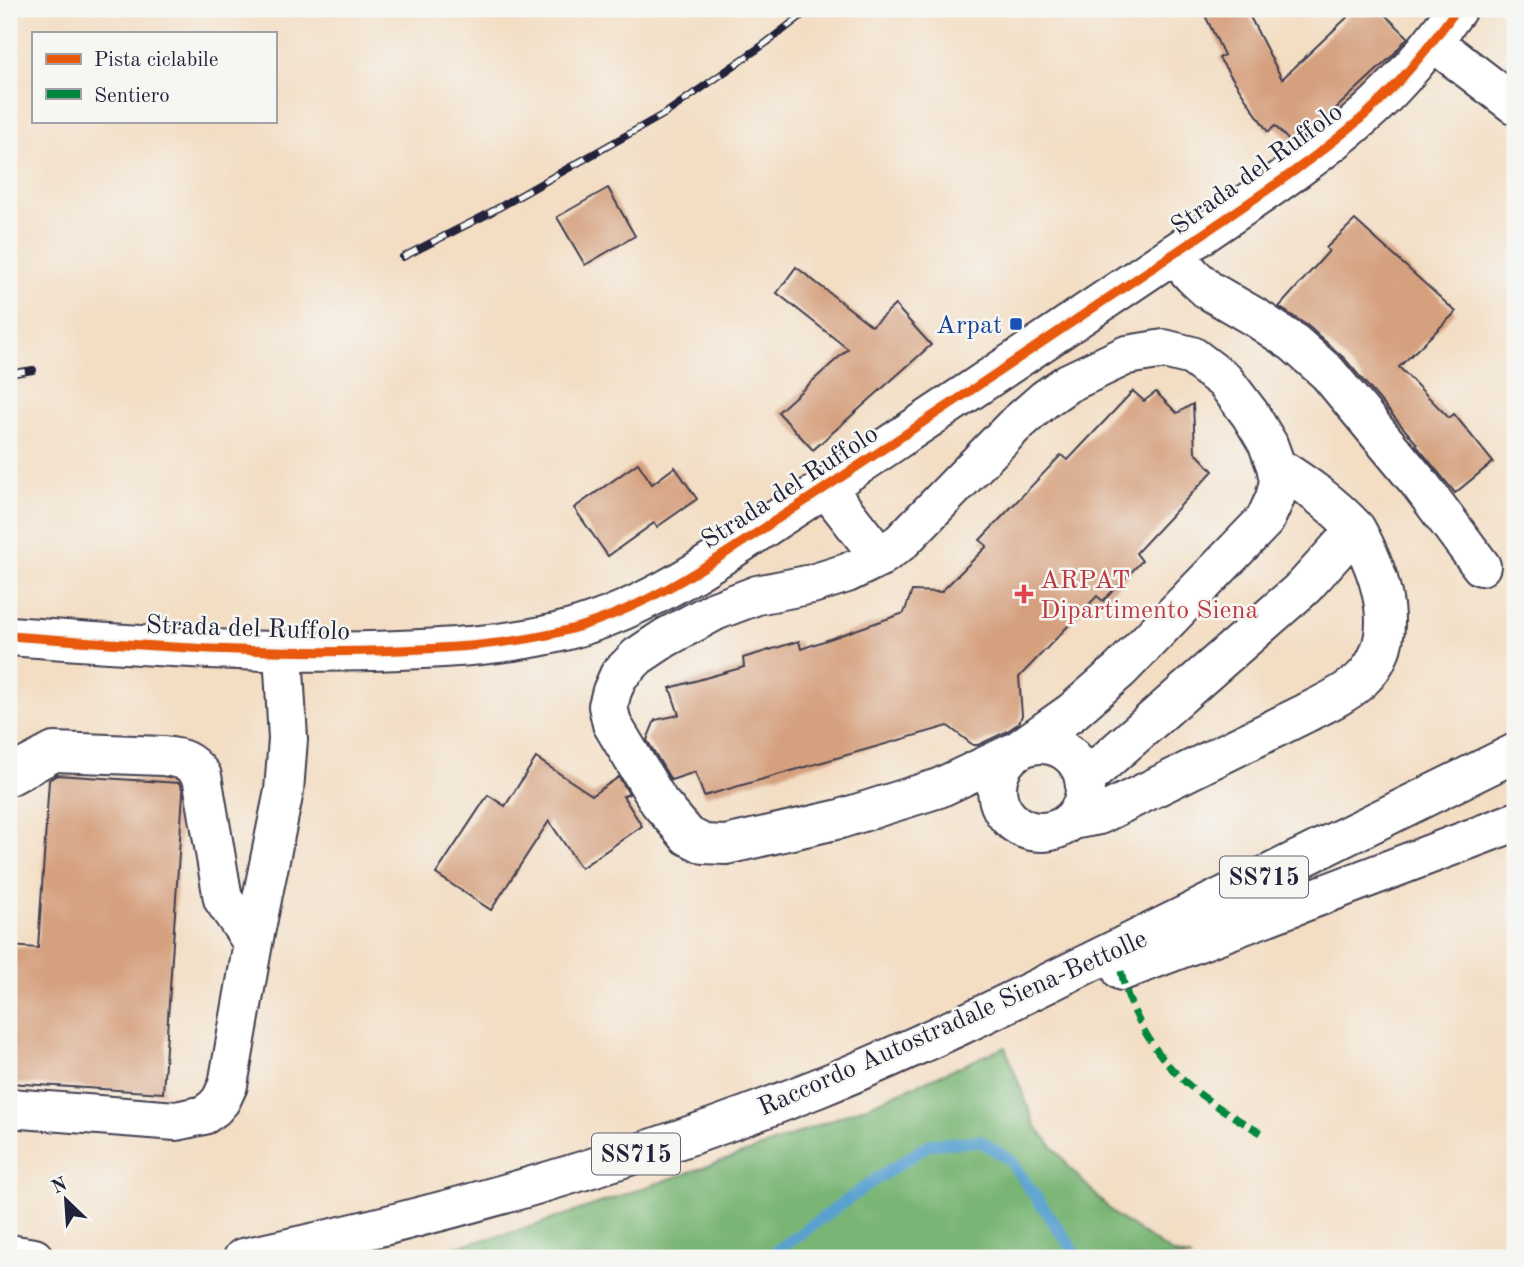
<svg xmlns="http://www.w3.org/2000/svg" width="1524" height="1267" viewBox="0 0 1524 1267" font-family="'Old Standard TT',serif">
<style>
.forest{fill:#79b574;stroke:#4e6c58;stroke-width:2}
.lines{fill:none;stroke-linecap:round;stroke-linejoin:round}
.stream{stroke:#5aa1d0;stroke-width:12}
.building{fill:#d5a07e}
.minor-casing{stroke:#413e4f;stroke-width:42}
.highway-casing{stroke:#413e4f;stroke-width:42}
.minor{stroke:#fff;stroke-width:38}
.highway{stroke:#fff;stroke-width:38}
.rail-casing{stroke:#22223b;stroke-width:8}
.rail{stroke:#f6f6f2;stroke-width:5;stroke-dasharray:16;stroke-linecap:butt}
.quiet{stroke:#00873e;stroke-width:7;stroke-dasharray:14 7;stroke-linecap:butt}
.cycleway-casing{stroke:#f6f6f2;stroke-width:13}
.cycleway{stroke:#e8590c;stroke-width:9}
.transit-dot{fill:#1a4fb4;stroke:#f6f6f2;stroke-width:2.5}
.health-dot{fill:#e0444e;stroke:#f6f6f2;stroke-width:2.5}
.labels{text-anchor:middle;stroke-width:5;stroke-linejoin:round;paint-order:stroke}
.shield{fill:#f6f6f2;stroke:#626272;stroke-width:2}
.shield-label{font-size:24px;font-weight:bold;fill:#22223b}
.street-label{font-size:26px;fill:#22223b;stroke:#f6f6f2}
.transit-label{font-size:26px;fill:#164399;stroke:#f6f6f2;text-anchor:end}
.health-label{font-size:26px;fill:#be3a42;stroke:#f6f6f2;text-anchor:start}
</style>
<rect width="100%" height="100%" fill="#f6f6f2"/>
<filter id="ink" filterUnits="userSpaceOnUse"><feTurbulence type="fractalNoise" baseFrequency=".0143" numOctaves="2"/><feDisplacementMap in="SourceGraphic" scale="14" xChannelSelector="R" yChannelSelector="G"/><feConvolveMatrix kernelMatrix="1 2 1 2 8 2 1 2 1" color-interpolation-filters="sRGB"/></filter>
<filter id="wash" filterUnits="userSpaceOnUse"><feTurbulence type="fractalNoise" baseFrequency=".00686" numOctaves="4" result="noise"/><feDisplacementMap in="SourceGraphic" scale="28" xChannelSelector="R" yChannelSelector="G"/><feGaussianBlur stdDeviation="1.57" result="paint"/><feColorMatrix in="noise" values="0 0 0 0 0 0 0 0 0 0 0 0 0 0 0 0 0 1.4 0 .05"/><feComposite in="paint" operator="in"/></filter>
<g filter="url(#wash)">
<rect width="100%" height="100%" fill="#f3ddc3"/>
<!-- forest -->
<path class="forest" d="M1005,1047l30,78 36,44 44,46 57,38 20,5h-779l111,-29 239,-82 109,-43z
M1515,1237v21h-113l21,-5 62,2z"/>
<g class="lines">
<!-- stream -->
<path class="stream" d="M771,1258l8,-9 96,-69 55,-36 50,-3 29,18 70,99"/>
</g>
<g id="blocks">
<!-- building -->
<path class="building" d="M1202,9h44l36,70 74,-70h23l29,28 -15,18 -78,73 -22,17 -18,-19 -7,6 -49,-74 5,-3z
M608,188l27,48 -50,29 -28,-48z
M1355,220l101,92 -57,55 50,51 5,-4 39,48 -38,31 -39,-48 1,-1 -72,-85 -37,-33 -29,-19 50,-56 -3,-3z
M796,267l76,59 23,-21 36,40 -118,105 -35,-38 70,-63 -71,-56z
M1133,391l11,10 12,-9 21,21 16,-9 2,48 18,19 -77,82 6,8 -39,40 -6,-5 -78,81 3,38 -3,8 -13,9 -28,13h-5l-25,-19 -244,70 -9,-24 -24,8 -24,-40 8,-20 24,-5 -9,-27 74,-21 -1,-9 56,-17 2,8 103,-36 8,-22 29,1 46,-46 -7,-6 81,-85 7,5z
M638,463l14,21 23,-17 22,32 -40,28 -3,-4 -46,33 -34,-48z
M536,758l56,37 27,-18 10,17 -6,2 19,30 -61,42 -32,-47 -58,89 -55,-36 52,-79 17,11z
M57,775l122,8 2,2 2,8 -20,300 -154,-10v-137l29,2 11,-168z"/>
</g>
</g>
<g filter="url(#ink)">
<use href="#blocks" fill-opacity="0" stroke="#413e4f" stroke-width="2"/>
<g class="lines">
<defs>
<path id="minor" d="M1433,42l82,63
M1173,254l20,22 15,14 50,29 36,24 34,30 92,111 61,82
M1164,349l28,7 33,25 25,33 18,30 8,22 3,15 -4,17 -10,22 -145,150 -48,42 -55,39 -78,37 -99,31 -114,26 -22,-1 -16,-8 -29,-34 -47,-78 -4,-18 4,-15 7,-16 19,-19 27,-18 50,-27 42,-16 55,-11 35,-11 33,-16 21,-15 112,-115 32,-28 23,-16 59,-28z
M1276,466c30,19 56,37 80,63
M826,488l54,69
M9,636c130,9 259,20 390,14 52,-2 106,-5 157,-17 82,-19 151,-67 220,-113 65,-42 129,-86 194,-129 76,-51 151,-102 227,-153 57,-39 116,-77 168,-123 35,-31 64,-68 92,-106
M997 788a44 44 0 1 1 88 0a44 44 0 1 1-88 0Z
M9,776l45,-24 109,4c19,2 27,4 39,20l21,123 30,44
M1072,820l27,-5 207,-102c18,-9 40,-19 55,-33 43,-41 20,-106 -5,-151l-52,58 -220,193
M9,1108l167,13 28,-6 10,-7 7,-8 7,-15 25,-142 31,-152 4,-52 -5,-87"/>
<path id="highway" d="M1122,971l393,-149
M9,1254l25,4
M243,1258c196,-41 389,-96 575,-170 107,-43 210,-95 313,-146 128,-63 256,-126 384,-189"/>
</defs>
<!-- minor casing -->
<use href="#minor" class="minor-casing"/>
<!-- highway casing -->
<use href="#highway" class="highway-casing"/>
<!-- minor -->
<use href="#minor" class="minor"/>
<!-- highway -->
<use href="#highway" class="highway"/>
<defs>
<path id="rail" d="M403,257l81,-41 182,-103 100,-70 44,-34
M9,374l24,-4"/>
</defs>
<!-- rail casing -->
<use href="#rail" class="rail-casing"/>
<!-- rail -->
<use href="#rail" class="rail"/>
<!-- quiet -->
<path class="quiet" d="M1121,971c3,16 9,32 16,46 30,61 68,83 124,116"/>
<defs>
<path id="cycleway" d="M9,636c130,9 259,20 390,14 52,-2 106,-5 157,-17 82,-19 151,-67 220,-113 65,-42 129,-86 194,-129 76,-51 151,-102 227,-153 57,-39 116,-77 168,-123 35,-31 64,-68 92,-106"/>
</defs>
<!-- cycleway casing -->
<use href="#cycleway" class="cycleway-casing"/>
<!-- cycleway -->
<use href="#cycleway" class="cycleway"/>
</g>
</g>
<!-- markers -->
<rect class="transit-dot" x="1009" y="317" width="14" height="14" rx="3.5"/>
<path class="health-dot" d="M1020.5 583.5h7v7h7v7h-7v7h-7v-7h-7v-7h7z"/>
<g class="labels">
<!-- shield labels -->
<g class="shield">
<rect x="1220" y="856.5" width="88" height="41" rx="5"/>
<rect x="592" y="1133.5" width="88" height="41" rx="5"/>
</g>
<g class="shield-label">
<text x="1264" y="885">SS715</text>
<text x="636" y="1162">SS715</text>
</g>
<!-- street labels -->
<g class="street-label">
<text transform="translate(1256 168) rotate(-36)" y="9">Strada del Ruffolo</text>
<text transform="translate(789 486) rotate(-33)" y="9">Strada del Ruffolo</text>
<text transform="translate(248 627) rotate(2)" y="9">Strada del Ruffolo</text>
<text transform="translate(952 1022) rotate(-24)" y="9">Raccordo Autostradale Siena-Bettolle</text>
</g>
<!-- transit labels -->
<g class="transit-label">
<text x="1002" y="333">Arpat</text>
</g>
<!-- health labels -->
<g class="health-label">
<text x="1040" y="588">ARPAT<tspan x="1040" dy="30">Dipartimento Siena</tspan></text>
</g>
</g>
<!-- margin -->
<rect width="1524" height="1267" fill="none" stroke="#f6f6f2" stroke-width="35"/>
<!-- legend -->
<rect x="32" y="32" width="245" height="91" fill="#f6f6f2" stroke="#a1a1a9" stroke-width="2"/>
<rect x="46" y="54" width="35" height="10" fill="#e8590c" stroke="#a1a1a9" stroke-width="2"/>
<text x="94" y="66" font-size="21" fill="#22223b">Pista ciclabile</text>
<rect x="46" y="89" width="35" height="10" fill="#00873e" stroke="#a1a1a9" stroke-width="2"/>
<text x="94" y="102" font-size="21" fill="#22223b">Sentiero</text>
<!-- north arrow -->
<g transform="translate(66 1200) rotate(335)" stroke="#f6f6f2" stroke-width="5" paint-order="stroke">
<path d="M0-5L12 26L0 18L-12 26Z" fill="#22223b"/>
<text y="-10" font-size="19" font-weight="bold" text-anchor="middle" fill="#22223b">N</text>
</g>
</svg>
